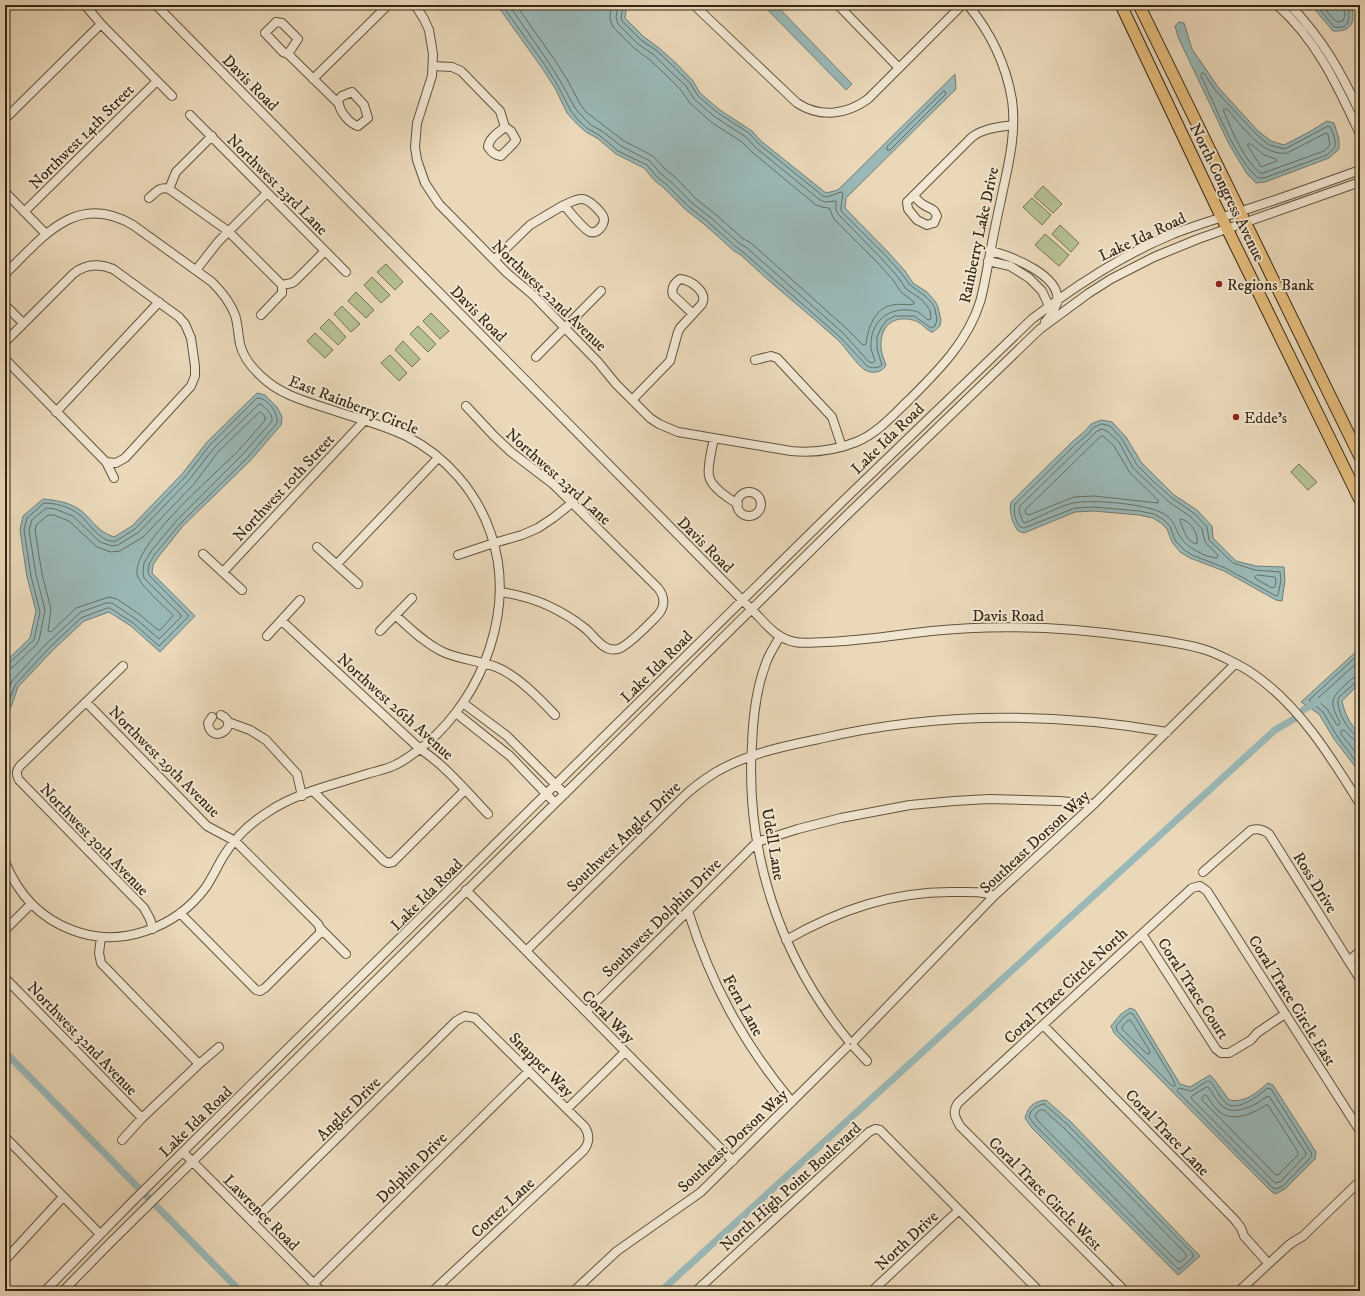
<svg xmlns="http://www.w3.org/2000/svg" width="1365" height="1296" viewBox="0 0 1365 1296" font-family="'IM FELL DW Pica',serif">
<style>
.green{fill:#b5bf91;stroke:#747352}
.water{fill:#9ab8b7;stroke:#717e75}
.lines{fill:none;stroke-linecap:round;stroke-linejoin:round}
.shore{stroke:#677065;stroke-width:1}
.canal{stroke:#9ab8b7;stroke-width:7}
.minor-casing{stroke:#62533c;stroke-width:10}
.major-casing{stroke:#342713;stroke-width:13}
.minor{stroke:#f1e6d2;stroke-width:8}
.major{stroke:#e5bc7c;stroke-width:11}
.poi-dot{fill:#8f2418;stroke:#f1e6d2;stroke-width:1.5}
.labels{text-anchor:middle;stroke-width:4;stroke-linejoin:round;paint-order:stroke}
.street-label{font-size:16px;fill:#342713;stroke:#f1e6d2}
.poi-label{font-size:16px;fill:#342713;stroke:#f1e6d2;text-anchor:start}
</style>
<rect width="100%" height="100%" fill="#ead8b9"/>
<filter id="stains"><feTurbulence type="fractalNoise" baseFrequency=".005" numOctaves="4"/><feColorMatrix values="0 0 0 0 .2 0 0 0 0 .09 0 0 0 0 .02 0 0 0 .5 -.17"/></filter>
<radialGradient id="worn" r=".72"><stop offset=".6" stop-color="#630" stop-opacity="0"/><stop offset="1" stop-color="#630" stop-opacity=".3"/></radialGradient>
<!-- green -->
<path class="green" d="M1043,186l19,18 -9,9 -19,-17z
M1032,198l19,17 -9,10 -19,-18z
M1060,225l19,18 -8,9 -19,-18z
M1045,234l24,21 -10,11 -24,-21z
M386,264l17,18 -8,8 -18,-18z
M372,277l18,18 -9,8 -17,-18z
M356,292l18,18 -8,8 -18,-17z
M342,306l18,18 -9,8 -17,-18z
M431,313l18,18 -9,8 -17,-18z
M329,319l17,18 -8,8 -18,-17z
M418,326l18,18 -8,8 -18,-18z
M315,333l18,17 -8,8 -18,-17z
M403,341l17,18 -8,8 -17,-17z
M390,355l17,18 -8,8 -18,-18z
M1299,464l18,18 -9,8 -17,-18z"/>
<!-- water -->
<path class="water" d="M497,5h130l-2,13 19,19 15,11 18,16 16,17 7,12 20,17 32,21 9,10 65,52 12,-3 117,-116 1,15 -110,109 -1,10 44,45 16,18 8,12 14,9 8,9 3,6 3,13 -1,6 -7,6h-2c-5,-3 -12,-11 -18,-12 -21,-5 -33,7 -32,27 0,6 3,12 5,18 -4,8 -14,9 -21,5 -8,-5 -19,-22 -27,-30 -32,-29 -66,-55 -97,-85l-7,-4 -30,-27 -18,-14 -22,-22 -10,-8 -10,-12 -28,-14 -19,-16 -11,-6 -10,-9 -9,-10 -12,-25 -13,-20z
M763,5h13l76,79 -6,6z
M1311,5h40c5,17 1,27 -18,26z
M1179,22l5,1 8,26 26,38 40,44 13,10 13,4 25,-13 18,-11 7,2 5,16v10l-10,9 -64,24 -9,1 -9,-9 -18,-30 -51,-107 -3,-11z
M257,393l8,2 12,12 5,10 -1,8 -30,35 -68,66 -24,30 -6,9 -1,8 43,43 -35,36 -29,-26 -22,-14 -25,9 -31,29 -35,37 -7,20 -6,6v-51l25,-24 6,-27 -9,-34 -7,-47 3,-14 20,-17c12,1 24,3 34,9 14,8 18,23 37,29l18,-11 50,-52 25,-32z
M1101,420l11,2 14,15 15,25 33,33 23,15 15,16 1,12 23,23 20,5 28,1 1,13 -3,21 -6,-1 -52,-29 -34,-13 -10,-6 -8,-10 -5,-13 -6,-6 -8,-5 -14,-3 -46,-4 -18,1 -51,21 -6,-2c-6,-9 -9,-18 -7,-29l61,-60 13,-11 6,-7z
M1360,648v35l-18,18c3,14 8,23 18,33v39l-26,-34 -15,-25 -18,-12z
M1130,1008l5,2 45,74 10,3 20,-12 4,4 15,21c17,3 27,-7 39,-17l5,2 43,67 -1,7 -30,30 -10,5 -4,-3 -157,-158 -3,-7 10,-12z
M1046,1100l24,21 127,132 3,3 -19,17 -3,2 -146,-147 -7,-10c4,-13 8,-16 21,-18z"/>
<g class="lines">
<!-- shore -->
<path class="shore" d="M502,5l43,60 13,21 13,25 7,9 10,9 11,6 19,16 29,14 10,12 10,8 22,22 18,14 29,26 7,5 97,85 27,29c5,2 10,3 15,-1l-5,-16v-12l4,-9 6,-8 8,-4h19l17,12 4,-2 2,-6 -2,-11 -3,-6 -8,-8 -14,-10 -8,-11 -16,-18 -45,-45v-4l2,-14 -2,-1 -14,5 -4,-1 -64,-52 -10,-11 -31,-20 -20,-17 -8,-13 -16,-16 -17,-16 -16,-11 -19,-19 -1,-3 2,-13
M509,5l40,58 13,21 13,24 7,8 9,9 11,6 19,15 29,15 10,12 11,9 21,21 18,14 29,26 8,5 96,85 26,29 4,1 2,-2c-1,-4 -3,-8 -4,-12 -2,-27 18,-44 44,-38 5,1 9,6 13,9l3,-1 -1,-9 -3,-4 -6,-7 -15,-10 -8,-12 -16,-18 -44,-45 -2,-4v-9l-11,1 -5,-2 -64,-52 -10,-11 -31,-20 -21,-18 -8,-13 -16,-15 -16,-16 -16,-11 -20,-20 -2,-7 2,-12
M516,5l38,54 14,22 12,23 6,8 38,29 29,15 12,13 10,8 21,22 18,14 28,25 9,5 96,86 16,16 3,-1c2,-16 8,-35 26,-39 7,-2 15,1 22,-1v-2l-13,-10 -8,-12 -15,-17 -44,-44 -5,-11 -7,-1 -6,-2 -64,-53 -10,-10 -31,-20 -21,-19 -9,-13 -15,-15 -16,-15 -16,-12 -21,-21 -3,-8 1,-14
M1316,5l18,22c18,3 15,-11 14,-22
M1322,5l11,14 5,3 5,-1 2,-6 -2,-10
M1202,73h2l11,17 41,44 13,11 16,4 43,-23 3,2 4,12v7l-8,8 -63,23h-6c-25,-22 -42,-72 -57,-102z
M944,91l2,1 -1,3 -55,55h-3v-3z
M1224,109h3c14,16 36,48 60,44l39,-20 2,1 2,11 -6,6 -61,22h-3c-16,-13 -28,-42 -36,-61z
M1248,144h3l13,11 12,4 1,2 -16,6 -13,-21z
M260,412l5,4v4c-8,10 -17,20 -26,30 -22,23 -106,93 -102,124 1,10 28,33 36,41l-1,2 -12,13h-2l-19,-16 -22,-15 -8,-2 -33,11 -25,24 -3,-1 3,-22 -9,-35 -7,-44 2,-6 11,-9h6l15,6 28,26 14,5 9,-1 23,-14 51,-53 24,-32z
M1102,424l8,2 12,13 15,26 17,17 18,16 23,16 12,13 2,13 24,23 22,7 25,2 1,8 -3,15 -2,1 -51,-28 -33,-13 -9,-6 -8,-9 -5,-14 -6,-6 -10,-6 -15,-3 -45,-4 -19,1 -51,20 -4,-1c-5,-7 -7,-15 -5,-23l60,-59 13,-11 5,-6z
M1102,429l5,2 12,11 14,26 36,34 22,15 11,12 3,13 13,13 -1,3c-10,0 -31,-11 -36,-20 -6,-8 -5,-15 -15,-23 -15,-11 -74,-16 -93,-12 -13,3 -34,14 -48,20l-2,-1 -4,-11 1,-5 76,-74z
M1103,436l11,10 16,27 28,27v3l-64,-7 -20,1 -45,18 -3,-1 -1,-4 3,-3 72,-70z
M1181,519c10,2 18,15 16,25 -11,-2 -13,-14 -17,-23z
M1257,575l18,2 1,3 -1,7 -3,1 -16,-9 -1,-2z
M1360,653l-51,47 14,12 14,24 23,31
M1360,660l-43,39 1,2 9,8 10,16h2l1,-2c-10,-21 -11,-23 6,-39 5,-4 8,-8 14,-8
M5,665l4,-2 25,-23 6,-28 -9,-36 -7,-46 3,-12 17,-15c11,0 21,3 30,8 14,7 24,33 42,30l19,-12 50,-52 25,-32 47,-47c10,-1 22,16 20,25l-29,34 -68,67 -25,30 -6,10 -1,8 1,3 39,40v2l-29,29 -26,-23 -23,-15h-3l-26,10 -31,29 -35,38 -7,19 -3,3
M5,670l8,-3 24,-23 2,-4 6,-30 -9,-35 -7,-45 3,-10 14,-12 9,1 18,7 27,26 12,4 6,-1 21,-13 50,-52 25,-32 45,-44h2c5,5 12,10 11,17l-28,32 -67,67 -25,30 -8,13 -1,9 1,6 37,37v2l-22,22 -23,-20 -24,-16h-6l-25,9 -35,32 -34,37 -7,16
M1360,681l-4,1 -17,15c-5,10 10,38 21,40
M1360,742l-6,-2 -10,-10 -3,1v3l19,24
M1130,1013l3,1 38,62 4,8v2h-3l-55,-55 -1,-5 8,-9z
M1129,1020l2,1 19,30 -1,3h-2l-25,-25v-2z
M1208,1081l3,1c5,6 8,15 15,21 11,10 33,-8 42,-15l3,1 41,65 -1,3 -28,29 -7,3 -3,-1 -96,-97 2,-3 12,3z
M1207,1087l2,1c4,6 8,13 13,18 10,9 27,2 37,-4 3,-2 6,-5 10,-6l37,57v2l-26,27 -5,1 -84,-85 1,-2z
M1205,1095l2,1c4,6 8,13 14,17 14,9 33,0 45,-8h2l30,47v3l-20,20h-2l-74,-75v-2z
M1044,1104l23,20 126,130v3l-13,12h-2l-143,-144 -6,-8c2,-8 7,-11 15,-13z
M1040,1110h4l20,18 122,126v3l-6,5h-2l-139,-140 -4,-6z"/>
<!-- canal -->
<path class="canal" d="M1303,710l14,-8
M5,1052l235,239
M661,1291l614,-561 19,-11"/>
<defs>
<path id="minor" d="M85,5l16,19 71,72
M156,5l603,612c10,11 20,22 36,25 10,2 20,0 31,0 35,-1 70,-7 105,-11 68,-7 137,-4 205,6 23,3 48,6 70,13 12,4 36,16 46,23 47,32 79,84 108,131
M415,5l9,14 5,11 4,24 -1,22 -15,47 -2,24 2,13 8,23 14,21 68,69 26,22 65,67 18,22 34,34 9,6 19,8 113,19c23,2 43,0 65,-9 22,-9 37,-27 54,-43 28,-28 58,-58 70,-97 3,-10 5,-22 7,-32 4,-22 8,-44 13,-66 7,-34 17,-69 12,-104 -6,-36 -21,-67 -44,-95
M838,5l61,63
M1277,5c40,35 61,82 83,129
M1290,5c33,35 50,65 70,108
M695,6l102,97c23,15 49,12 71,-4l94,-94
M5,8l3,-3
M288,54l10,-15 -16,-16 -6,-1 -11,11 18,19 5,2 51,50c1,8 11,20 19,22l10,-8 -4,-13 -12,-13 -10,4 -5,5
M433,66l19,1 9,4 39,40 5,16 6,4 5,9 -3,4 -12,12c-6,-1 -9,-3 -13,-9 1,-9 10,-14 17,-20
M313,79l75,-74
M190,115l156,157
M5,119l96,-95
M169,189l7,-17 36,-36
M5,192l41,42
M914,196c3,3 6,7 10,9 6,4 10,3 13,11l-3,7 -7,2 -10,-5 -9,-11 -1,-7 65,-65c12,-9 27,-10 41,-12
M149,198c7,-6 11,-12 20,-9l59,42 54,54
M24,212l133,-131
M990,251c20,4 73,25 67,52 -2,7 -7,13 -12,19
M494,260l36,-35 32,-19c7,-3 13,-7 20,-7 7,0 21,14 22,20 0,7 -7,15 -14,13 -8,-4 -20,-20 -26,-27
M988,261l22,5 19,12 13,13 7,15
M196,270l22,-28 49,-49
M5,274c37,-36 71,-83 128,-49l79,57c10,10 18,20 23,33 3,9 3,19 5,29 3,13 12,24 22,33 19,18 43,24 67,32 26,9 53,15 77,27 40,20 71,56 85,98 25,74 -7,161 -65,210 -10,8 -21,17 -33,22 -7,3 -15,5 -23,7 -33,11 -73,19 -102,39 -18,11 -34,27 -45,45 -6,10 -11,21 -17,30 -30,41 -86,62 -134,43 -32,-12 -54,-36 -67,-68
M282,285l10,-2 4,-3 29,-29
M5,305l18,18
M261,315l21,-22v-8
M5,342l68,-68c12,-10 25,-11 40,-5l66,48 6,7 6,14 4,28v10l-4,10 -66,72 -9,5 -10,-1
M536,357l65,-66
M5,359l101,103 8,16
M755,360l16,-4 6,2 55,59 10,30
M632,400l38,-39 8,-29 2,-4 22,-24c6,-12 -11,-24 -22,-25 -6,4 -9,9 -7,16l20,19
M466,406l28,30 17,16 42,32 105,104c8,10 7,21 -3,30 -8,8 -27,28 -37,31 -14,4 -24,-13 -32,-20 -25,-20 -55,-33 -86,-37
M56,412l103,-110
M714,438c-2,11 -7,28 -5,38 2,11 20,23 29,28
M737 504a12 12 0 1 1 24 0a12 12 0 1 1-24 0Z
M317,547l41,37
M203,554l39,36
M458,555l36,-12 28,-8 16,-7 15,-10 19,-15
M337,564l101,-106
M223,572l141,-151
M395,615c15,13 28,27 46,36 18,9 37,9 55,16 21,8 44,32 59,48
M282,621l138,128c26,17 47,43 68,65
M380,631l32,-33
M267,636l33,-36
M780,636c-5,10 -12,19 -15,30 -9,24 -12,52 -13,78 -7,108 28,213 96,296
M123,666l-103,100c-4,5 -4,8 -1,14l125,128 6,11 3,10
M86,702l121,124 28,15 83,83 2,4 26,26
M463,703l44,33 58,58
M456,713l54,43 45,47
M212,717l-4,6c3,24 34,2 13,-8
M228,722l22,8 16,10 31,34 5,22
M313,791l71,70 4,2 5,-1 72,-72
M1203,872l48,-42c7,-2 12,-1 18,4l91,145
M466,890l267,271
M688,911c23,73 55,132 104,191
M180,913l76,77 4,1 5,-3 55,-55v-5
M5,930l26,-26
M1142,934l74,115 5,4h8l22,-13 6,-7 28,-19
M101,937l-2,16 2,10 98,101
M786,940c53,-30 107,-49 169,-48 14,0 27,-1 39,4
M526,951l154,-151c11,-11 23,-20 36,-28 31,-18 68,-26 103,-33 115,-27 232,-27 348,-7
M1349,961l11,-10
M5,978l137,140
M586,1012l102,-101 69,-69 41,-13 43,-11 69,-13 44,-4 35,-2 70,2 35,3
M1043,1025l192,195 6,8 3,8 24,27
M854,1041l140,-145 100,-92 141,-140
M854,1047l13,14
M567,1109l58,-57
M5,1137l95,97
M122,1140l20,-22 57,-54 20,-17
M183,1152l138,139
M252,1222l204,-201 9,-5 10,2 110,109c5,9 5,16 -2,24l-150,140
M5,1260l58,-63
M313,1284l216,-213
M45,1291l88,-90 708,-698 191,-184c43,-33 88,-63 139,-84 26,-11 54,-18 80,-27 37,-12 73,-25 109,-38
M63,1291l46,-47 738,-729 193,-186 49,-36 22,-14 43,-22 44,-18 162,-57
M574,1291l43,-40 84,-59 146,-145
M696,1291l173,-159 6,-3 5,1 159,161
M872,1291l87,-81
M1125,1291l-165,-165c-5,-9 -8,-14 -2,-23l234,-215 8,-2 7,5 153,240
M1239,1291l51,-47 13,-8 57,-55"/>
<path id="major" d="M1121,5l96,203 143,292
M1139,5l221,452"/>
</defs>
<!-- minor casing -->
<use href="#minor" class="minor-casing"/>
<!-- major casing -->
<use href="#major" class="major-casing"/>
<!-- minor -->
<use href="#minor" class="minor"/>
<!-- major -->
<use href="#major" class="major"/>
</g>
<!-- markers -->
<g class="poi-dot">
<circle cx="1219" cy="284" r="4"/>
<circle cx="1236" cy="417" r="4"/>
</g>
<g class="labels">
<!-- street labels -->
<g class="street-label">
<text transform="translate(251 82) rotate(45)" y="6">Davis Road</text>
<text transform="translate(81 136) rotate(-45)" y="6">Northwest 14th Street</text>
<text transform="translate(278 184) rotate(45)" y="6">Northwest 23rd Lane</text>
<text transform="translate(1228 192) rotate(64)" y="6">North Congress Avenue</text>
<text transform="translate(978 235) rotate(-78)" y="6">Rainberry Lake Drive</text>
<text transform="translate(1142 236) rotate(-25)" y="6">Lake Ida Road</text>
<text transform="translate(550 295) rotate(44)" y="6">Northwest 22nd Avenue</text>
<text transform="translate(479 313) rotate(45)" y="6">Davis Road</text>
<text transform="translate(354 404) rotate(21)" y="6">East Rainberry Circle</text>
<text transform="translate(887 438) rotate(-44)" y="6">Lake Ida Road</text>
<text transform="translate(559 476) rotate(42)" y="6">Northwest 23rd Lane</text>
<text transform="translate(283 487) rotate(-47)" y="6">Northwest 10th Street</text>
<text transform="translate(706 544) rotate(45)" y="6">Davis Road</text>
<text x="1008" y="621">Davis Road</text>
<text transform="translate(656 666) rotate(-45)" y="6">Lake Ida Road</text>
<text transform="translate(396 706) rotate(42)" y="6">Northwest 26th Avenue</text>
<text transform="translate(165 761) rotate(45)" y="6">Northwest 29th Avenue</text>
<text transform="translate(623 836) rotate(-44)" y="6">Southwest Angler Drive</text>
<text transform="translate(95 839) rotate(46)" y="6">Northwest 30th Avenue</text>
<text transform="translate(1034 841) rotate(-43)" y="6">Southeast Dorson Way</text>
<text transform="translate(774 844) rotate(80)" y="6">Udell Lane</text>
<text transform="translate(1316 882) rotate(58)" y="6">Ross Drive</text>
<text transform="translate(426 894) rotate(-45)" y="6">Lake Ida Road</text>
<text transform="translate(661 917) rotate(-45)" y="6">Southwest Dolphin Drive</text>
<text transform="translate(1065 985) rotate(-43)" y="6">Coral Trace Circle North</text>
<text transform="translate(1194 988) rotate(57)" y="6">Coral Trace Court</text>
<text transform="translate(1293 1000) rotate(58)" y="6">Coral Trace Circle East</text>
<text transform="translate(744 1005) rotate(61)" y="6">Fern Lane</text>
<text transform="translate(609 1016) rotate(45)" y="6">Coral Way</text>
<text transform="translate(83 1038) rotate(46)" y="6">Northwest 32nd Avenue</text>
<text transform="translate(542 1064) rotate(45)" y="6">Snapper Way</text>
<text transform="translate(348 1108) rotate(-45)" y="6">Angler Drive</text>
<text transform="translate(195 1121) rotate(-44)" y="6">Lake Ida Road</text>
<text transform="translate(1168 1132) rotate(46)" y="6">Coral Trace Lane</text>
<text transform="translate(732 1140) rotate(-43)" y="6">Southeast Dorson Way</text>
<text transform="translate(411 1167) rotate(-45)" y="6">Dolphin Drive</text>
<text transform="translate(790 1186) rotate(-42)" y="6">North High Point Boulevard</text>
<text transform="translate(1046 1193) rotate(45)" y="6">Coral Trace Circle West</text>
<text transform="translate(502 1207) rotate(-43)" y="6">Cortez Lane</text>
<text transform="translate(262 1212) rotate(45)" y="6">Lawrence Road</text>
<text transform="translate(906 1240) rotate(-43)" y="6">North Drive</text>
</g>
<!-- poi labels -->
<g class="poi-label">
<text x="1227" y="290">Regions Bank</text>
<text x="1244" y="423">Edde's</text>
</g>
</g>
<!-- margin -->
<rect width="1365" height="1296" fill="none" stroke="#ead8b9" stroke-width="20"/>
<rect x="6" y="6" width="1353" height="1284" fill="none" stroke="#342713" stroke-width="2"/>
<rect x="10" y="10" width="1345" height="1276" fill="none" stroke="#342713"/>
<rect width="100%" height="100%" filter="url(#stains)"/>
<rect width="100%" height="100%" fill="url(#worn)"/>
</svg>
